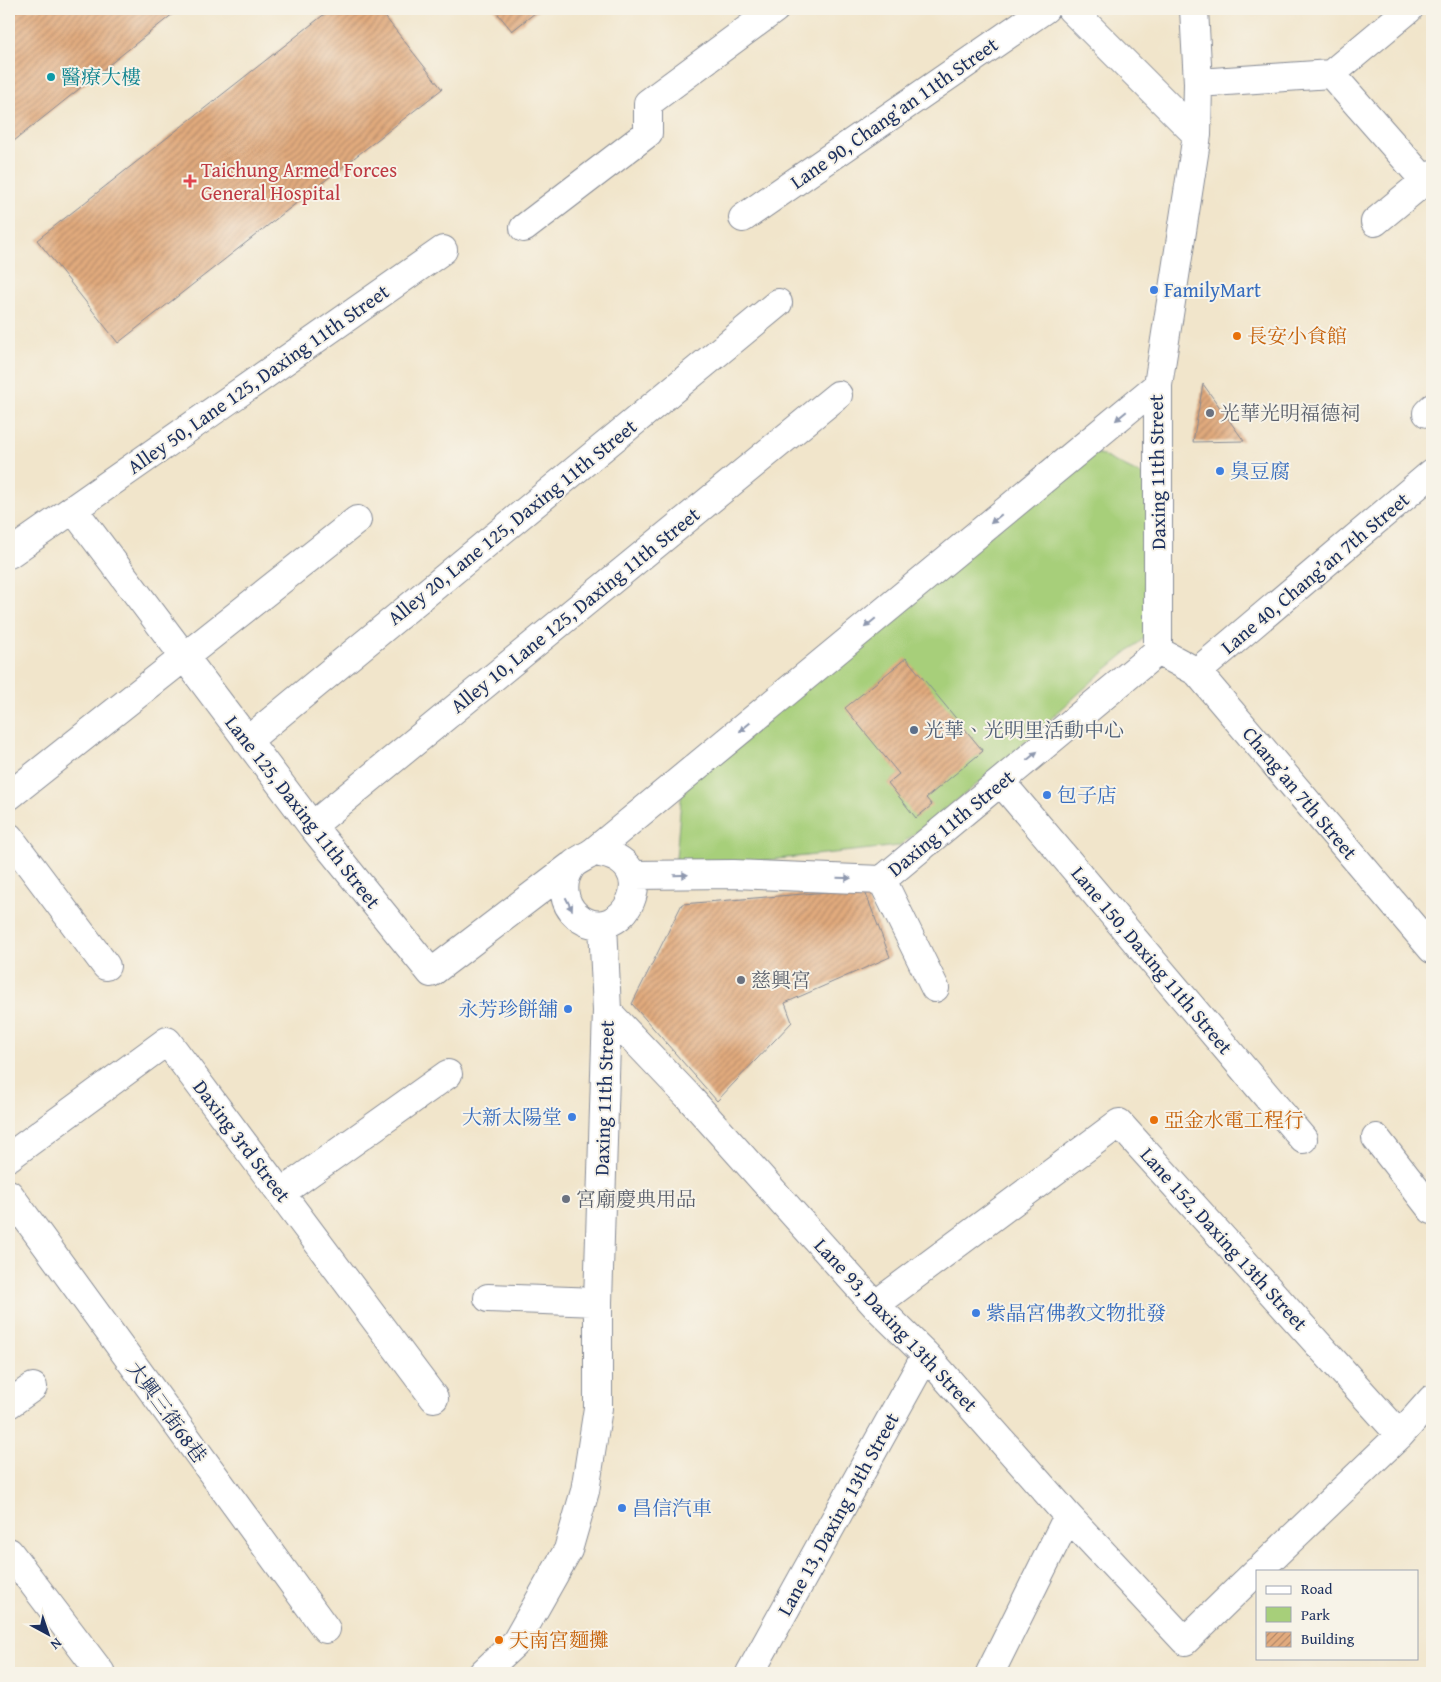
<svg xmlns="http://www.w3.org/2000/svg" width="1441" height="1682" viewBox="0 0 1441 1682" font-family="'Gentium Book Plus','Noto Serif TC',serif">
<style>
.green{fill:#a7cf7a;stroke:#617f6c}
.building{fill:url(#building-hatch)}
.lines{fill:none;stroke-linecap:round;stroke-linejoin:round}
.minor-casing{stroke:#868a94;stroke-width:30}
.minor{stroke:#fff;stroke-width:28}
.oneway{fill:#8d97ae}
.culture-dot{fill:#0f9aa8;stroke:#f7f3e8;stroke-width:2}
.health-dot{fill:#e0444e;stroke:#f7f3e8;stroke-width:2}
.shop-dot{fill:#3f7fe0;stroke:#f7f3e8;stroke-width:2}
.food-dot{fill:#e8710a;stroke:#f7f3e8;stroke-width:2}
.worship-dot{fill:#6b7280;stroke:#f7f3e8;stroke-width:2}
.service-dot{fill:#5c6f8a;stroke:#f7f3e8;stroke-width:2}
.labels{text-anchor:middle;stroke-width:4;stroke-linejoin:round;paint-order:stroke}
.culture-label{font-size:20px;fill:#0d838f;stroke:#f7f3e8;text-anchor:start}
.street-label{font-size:20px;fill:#1b2f5e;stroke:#f7f3e8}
.health-label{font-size:20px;fill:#be3a42;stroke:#f7f3e8;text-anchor:start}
.shop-label{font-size:20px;fill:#366cbe;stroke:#f7f3e8;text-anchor:start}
.food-label{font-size:20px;fill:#c56008;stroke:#f7f3e8;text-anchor:start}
.worship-label{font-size:20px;fill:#5b616d;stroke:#f7f3e8;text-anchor:start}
.service-label{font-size:20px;fill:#4e5e75;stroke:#f7f3e8;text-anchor:start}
</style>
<defs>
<pattern id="building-hatch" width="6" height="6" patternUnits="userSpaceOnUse" patternTransform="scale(1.25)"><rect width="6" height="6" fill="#e1aa7d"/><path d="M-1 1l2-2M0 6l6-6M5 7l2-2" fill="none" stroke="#b68b6a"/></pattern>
</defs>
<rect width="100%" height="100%" fill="#f7f3e8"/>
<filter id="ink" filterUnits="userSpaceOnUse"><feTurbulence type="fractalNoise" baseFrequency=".02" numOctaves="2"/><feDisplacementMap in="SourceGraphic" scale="10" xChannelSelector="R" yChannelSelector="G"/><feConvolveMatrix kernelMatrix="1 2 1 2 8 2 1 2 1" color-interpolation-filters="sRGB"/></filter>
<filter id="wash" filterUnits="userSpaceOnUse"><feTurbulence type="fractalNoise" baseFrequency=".0096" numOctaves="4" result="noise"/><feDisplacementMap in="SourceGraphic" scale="20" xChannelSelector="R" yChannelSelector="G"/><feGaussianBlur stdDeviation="1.12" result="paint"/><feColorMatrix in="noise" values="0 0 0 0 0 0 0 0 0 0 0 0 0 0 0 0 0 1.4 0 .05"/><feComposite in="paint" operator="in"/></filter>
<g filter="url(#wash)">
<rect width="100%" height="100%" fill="#f1e5cb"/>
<!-- green -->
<path class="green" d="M1093,451l53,26 8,153 -56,46 -108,98 -91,72 -224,24 7,-82z"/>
<g id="blocks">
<!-- building -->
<path class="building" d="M9,9h170l-170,136z
M331,9h48l63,80 -324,254 -81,-103z
M494,9h46l-28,22z
M1203,384l41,57 -51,1z
M906,658l77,93 -57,47 6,7 -16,13 -28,-35 11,-9 -54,-66z
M864,889l26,68 -105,46 7,19 -75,79 -85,-97 50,-100z"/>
</g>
</g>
<g filter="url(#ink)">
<use href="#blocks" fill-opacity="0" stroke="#868a94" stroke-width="1"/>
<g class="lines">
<defs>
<path id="minor" d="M1071,9l126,126
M1331,74l78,-65
M1198,83l133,-9 94,107
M743,218l302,-209
M1375,222l57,-47
M524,228l124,-95v-30l127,-94
M1427,413l5,-5
M73,509l239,317 119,147 140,-107
M9,554l434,-304
M1158,651l39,21 235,277
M1197,672l235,-199
M247,741l531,-438
M1001,782l302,357
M9,796l348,-276
M312,826l526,-431
M9,837l97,129
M593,852c78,7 28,101 -16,64 -14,-12 -17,-33 -6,-49 4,-6 15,-10 22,-15l565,-467
M632,875l102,-1 148,6 276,-229v-266l39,-250 1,-52 -4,-74
M882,880l53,108
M607,1011l80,84 188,210 51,50 142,161 117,125 72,-70
M1376,1138l56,72
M9,1157l158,-116 267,357
M281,1193l167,-119
M9,1194l317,435
M488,1298l110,4
M875,1305l244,-182 281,312
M9,1404l24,-17
M9,1552l92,121
M1258,1571l142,-136 32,-36
M483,1673l33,-31 52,-92 17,-59 13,-83v-106l9,-291 -4,-87
M750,1673l176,-318
M990,1673l78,-157"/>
</defs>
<!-- minor casing -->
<use href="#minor" class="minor-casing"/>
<!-- minor -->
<use href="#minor" class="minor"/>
</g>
<!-- one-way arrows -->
<defs><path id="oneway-solid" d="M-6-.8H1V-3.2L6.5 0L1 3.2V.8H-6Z" transform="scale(1.25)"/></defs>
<g class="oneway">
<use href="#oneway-solid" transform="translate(1121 416) rotate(140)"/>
<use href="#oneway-solid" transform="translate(996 519) rotate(140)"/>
<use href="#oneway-solid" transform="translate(870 623) rotate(140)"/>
<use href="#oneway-solid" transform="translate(745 727) rotate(140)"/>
<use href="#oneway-solid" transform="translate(1032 756) rotate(-40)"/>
<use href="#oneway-solid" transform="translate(681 875) rotate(-1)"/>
<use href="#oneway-solid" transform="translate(844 878) rotate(2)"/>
<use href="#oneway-solid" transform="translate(569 904) rotate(63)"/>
</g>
</g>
<!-- markers -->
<circle class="culture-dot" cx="51" cy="77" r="5"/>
<path class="health-dot" d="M187.5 173.5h5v5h5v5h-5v5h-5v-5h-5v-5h5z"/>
<g class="shop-dot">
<circle cx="1154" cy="290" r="5"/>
<circle cx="1220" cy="471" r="5"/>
<circle cx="1047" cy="795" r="5"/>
<circle cx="568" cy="1009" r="5"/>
<circle cx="572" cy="1117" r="5"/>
<circle cx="976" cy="1313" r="5"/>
<circle cx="622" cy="1508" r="5"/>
</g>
<g class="food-dot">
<circle cx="1237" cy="336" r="5"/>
<circle cx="1154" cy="1120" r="5"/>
<circle cx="499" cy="1640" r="5"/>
</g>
<g class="worship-dot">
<circle cx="1210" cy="413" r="5"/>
<circle cx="741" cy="980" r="5"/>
<circle cx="566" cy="1199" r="5"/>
</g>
<circle class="service-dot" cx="914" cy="730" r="5"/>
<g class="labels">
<!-- culture labels -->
<g class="culture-label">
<text x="61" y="84">醫療大樓</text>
</g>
<!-- street labels -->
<g class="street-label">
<text transform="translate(894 113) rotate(-35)" y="7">Lane 90, Chang’an 11th Street</text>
<text transform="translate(258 379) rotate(-35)" y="7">Alley 50, Lane 125, Daxing 11th Street</text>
<text transform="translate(1157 472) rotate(-91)" y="7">Daxing 11th Street</text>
<text transform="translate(512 522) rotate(-39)" y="7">Alley 20, Lane 125, Daxing 11th Street</text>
<text transform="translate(1315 573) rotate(-40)" y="7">Lane 40, Chang’an 7th Street</text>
<text transform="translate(575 610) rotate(-39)" y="7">Alley 10, Lane 125, Daxing 11th Street</text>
<text transform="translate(1300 793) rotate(50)" y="7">Chang’an 7th Street</text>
<text transform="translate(303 812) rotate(52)" y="7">Lane 125, Daxing 11th Street</text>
<text transform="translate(951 823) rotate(-39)" y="7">Daxing 11th Street</text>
<text transform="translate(1152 960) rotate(50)" y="7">Lane 150, Daxing 11th Street</text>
<text transform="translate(604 1098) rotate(-88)" y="7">Daxing 11th Street</text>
<text transform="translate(242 1141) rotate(53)" y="7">Daxing 3rd Street</text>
<text transform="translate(1224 1239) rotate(48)" y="7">Lane 152, Daxing 13th Street</text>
<text transform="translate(896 1325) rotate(47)" y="7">Lane 93, Daxing 13th Street</text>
<text transform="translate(167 1412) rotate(54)" y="7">大興三街68巷</text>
<text transform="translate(838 1514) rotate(-61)" y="7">Lane 13, Daxing 13th Street</text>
</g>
<!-- health labels -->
<g class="health-label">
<text x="201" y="177">Taichung Armed Forces<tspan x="201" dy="23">General Hospital</tspan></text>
</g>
<!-- shop labels -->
<g class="shop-label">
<text x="1164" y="297">FamilyMart</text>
<text x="1230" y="478">臭豆腐</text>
<text x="1057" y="802">包子店</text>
<text x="558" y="1016" text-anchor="end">永芳珍餅舖</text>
<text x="562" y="1124" text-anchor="end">大新太陽堂</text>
<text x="986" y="1320">紫晶宮佛教文物批發</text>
<text x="632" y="1515">昌信汽車</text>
</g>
<!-- food labels -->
<g class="food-label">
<text x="1247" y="343">長安小食館</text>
<text x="1164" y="1127">亞金水電工程行</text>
<text x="509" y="1647">天南宮麵攤</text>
</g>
<!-- worship labels -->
<g class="worship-label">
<text x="1220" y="420">光華光明福德祠</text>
<text x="751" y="987">慈興宮</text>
<text x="576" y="1206">宮廟慶典用品</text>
</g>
<!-- service labels -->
<g class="service-label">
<text x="924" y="737">光華、光明里活動中心</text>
</g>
</g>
<!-- margin -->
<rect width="1441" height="1682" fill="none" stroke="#f7f3e8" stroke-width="30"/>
<!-- legend -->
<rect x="1256" y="1570" width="162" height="90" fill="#f7f3e8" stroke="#9fa5b1"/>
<rect x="1266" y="1586" width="25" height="8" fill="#ffffff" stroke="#9fa5b1"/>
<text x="1301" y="1594" font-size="15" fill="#1b2f5e">Road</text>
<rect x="1266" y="1607" width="25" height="15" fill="#a7cf7a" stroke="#9fa5b1"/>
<text x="1301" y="1620" font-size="15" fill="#1b2f5e">Park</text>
<rect x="1266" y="1632" width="25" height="15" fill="url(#building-hatch)" stroke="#9fa5b1"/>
<text x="1301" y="1644" font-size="15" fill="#1b2f5e">Building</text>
<!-- north arrow -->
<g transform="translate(48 1634) rotate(140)" stroke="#f7f3e8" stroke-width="4" paint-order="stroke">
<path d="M0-4L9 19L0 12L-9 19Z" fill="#1b2f5e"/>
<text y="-8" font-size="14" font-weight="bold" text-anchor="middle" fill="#1b2f5e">N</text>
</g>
</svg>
